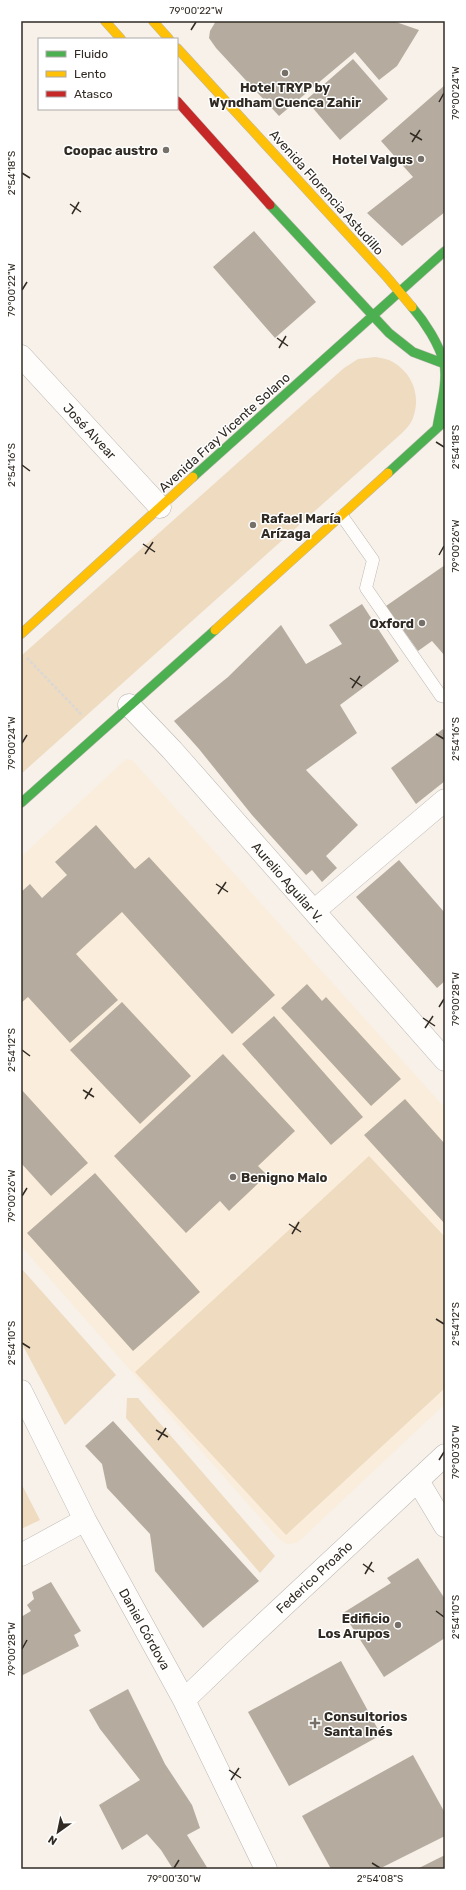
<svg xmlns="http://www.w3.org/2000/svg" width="466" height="1890" viewBox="0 0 466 1890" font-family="Rubik,sans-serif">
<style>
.built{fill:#faeddb}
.green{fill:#eedbc0}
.building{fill:#b5ac9f}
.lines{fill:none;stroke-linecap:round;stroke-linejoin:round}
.lane-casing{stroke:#bab6af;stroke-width:13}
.street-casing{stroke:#bab6af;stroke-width:23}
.fast-casing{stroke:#bab6af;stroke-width:10}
.slow-casing{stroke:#bab6af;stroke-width:10}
.jam-casing{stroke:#bab6af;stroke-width:10}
.path{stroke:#dad8d5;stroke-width:2.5;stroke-dasharray:3 2;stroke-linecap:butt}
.lane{stroke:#fefdfc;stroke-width:12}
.street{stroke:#fefdfc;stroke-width:22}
.fast{stroke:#4caf50;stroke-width:9}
.slow{stroke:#ffc107;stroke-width:9}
.jam{stroke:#c62828;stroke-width:9}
.ticks{fill:none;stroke:#312b24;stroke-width:1.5}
.poi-dot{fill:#767069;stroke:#fff;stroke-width:1.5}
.labels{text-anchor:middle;stroke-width:3;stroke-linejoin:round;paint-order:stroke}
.poi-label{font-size:13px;font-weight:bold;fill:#312b24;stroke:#fff;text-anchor:end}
.street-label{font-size:13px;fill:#312b24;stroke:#fff}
.neatline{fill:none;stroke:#312b24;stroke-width:1.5}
.ticks-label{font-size:10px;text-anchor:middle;fill:#312b24}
</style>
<rect width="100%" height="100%" fill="#f7f1e9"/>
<!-- built -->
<path class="built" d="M126,759l6,1 313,348v296l-148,139 -10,1 -8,-5 -258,-293v-389z"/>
<!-- green -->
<path class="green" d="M375,357c6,1 13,2 18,5 20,12 28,34 20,56 -2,6 -7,11 -11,15l-381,341v-118l323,-288 14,-9z
M369,1156l76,81v151l-159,147 -151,-163z
M21,1268l95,107 -51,50 -44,-83z
M127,1398h11l137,158 -15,17 -134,-155z
M21,1483l19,37 -19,9z"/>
<!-- building -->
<path class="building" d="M216,21h177l26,9 -22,36 -18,14 -24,-28 -76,64 -63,-68 -7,-10 1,-7z
M353,59l35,40 -48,41 -34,-40z
M445,85v127l-43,34 -35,-33 46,-36 -32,-36z
M254,231l62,71 -41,36 -62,-71z
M445,565v91l-13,-15 -14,10 -32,-45z
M362,604l37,57 -59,44 17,28 -51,37 52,55 -32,31 11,12 -15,14 -10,-12 -6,5 -54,-60 -53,-66 -25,-28 54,-44 53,-52 25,39 36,-20 -13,-19z
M443,729l2,3v49l-29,23 -25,-36z
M96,825l39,44 14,-12 126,138 -43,39 -110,-122 -46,42 42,46 -48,43 -42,-46 -7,6v-111l9,-8 12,14 25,-23 -12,-13z
M399,860l46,53v68l-8,7 -81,-91z
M307,984l15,17 4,-4 75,82 -30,27 -90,-98z
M122,1002l69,74 -51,48 -70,-74z
M274,1016l89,101 -32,28 -89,-101z
M223,1054l72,77 -37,35 9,9 -38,36 -9,-10 -34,32 -72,-77z
M21,1089l67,74 -37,33 -30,-33z
M405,1099l40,45v80l-81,-89z
M95,1173l105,119 -67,59 -106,-118z
M113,1421l146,160 -56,47 -48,-57 -5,-37 -43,-46 -5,-24 -17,-18z
M418,1558l27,41v39l-61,39 -41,-64 48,-30 -4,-5z
M51,1582l30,49 -7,4 5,11 -58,30v-59l10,-6 -4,-6 7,-6 -2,-7z
M341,1661l40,74 -92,51 -41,-74z
M128,1689l37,75 27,41 8,23 -13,7 21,34h-35l-12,-19 -14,-16 -25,16 -23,-45 41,-25 -40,-51 -11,-19z
M413,1755l32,58v23l-66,33h-48l-29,-53z
M445,1855v14h-28z"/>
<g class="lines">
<defs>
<path id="lane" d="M342,516l31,44 -7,28 75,108 4,1"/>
<path id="street" d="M21,356l139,151
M129,705l43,45 273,310
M314,911l131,-111
M21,1391l64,129 99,180 82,169
M418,1481l27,45
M21,1555l64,-35
M184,1700l50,-48 211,-197"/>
<path id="fast" d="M270,205l119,128 24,19 32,12
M412,307c13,15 27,37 32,56 4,19 -4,46 -7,65
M388,473l57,-52
M193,477l252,-226
M21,803l194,-173"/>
<path id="slow" d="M105,21l16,18
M153,21l16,18
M177,48l209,228 26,31
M215,630l173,-157
M21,634l172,-157"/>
<path id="jam" d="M177,101l93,104"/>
</defs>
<!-- lane casing -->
<use href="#lane" class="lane-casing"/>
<!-- street casing -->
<use href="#street" class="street-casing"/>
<!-- fast casing -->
<use href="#fast" class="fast-casing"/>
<!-- slow casing -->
<use href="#slow" class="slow-casing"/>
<!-- jam casing -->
<use href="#jam" class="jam-casing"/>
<!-- path -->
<path class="path" d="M27,658l55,57"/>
<!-- lane -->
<use href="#lane" class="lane"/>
<!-- street -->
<use href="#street" class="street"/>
<!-- fast -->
<use href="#fast" class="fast"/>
<!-- slow -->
<use href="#slow" class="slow"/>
<!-- jam -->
<use href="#jam" class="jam"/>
</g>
<!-- ticks -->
<path class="ticks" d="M191,30l5,-8M439,102l5,-9M410,133l12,7M412,142l8,-12M22,173l8,5M70,204l11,8M72,214l7,-12M22,290l5,-8M277,338l11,8M279,348l7,-12M436,442l8,5M22,465l8,6M143,544l12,8M145,554l8,-12M439,555l5,-9M350,678l12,8M352,688l8,-12M436,734l8,5M22,743l5,-8M216,884l12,8M218,894l8,-12M439,1007l5,-8M423,1018l12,8M425,1028l8,-12M22,1050l8,6M83,1090l11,7M85,1099l7,-11M22,1196l5,-8M289,1224l12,8M292,1234l7,-12M436,1319l8,5M22,1343l8,5M156,1430l12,7M158,1440l8,-12M439,1460l5,-8M363,1564l11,8M365,1574l7,-12M436,1611l8,6M22,1649l5,-9M229,1770l12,8M231,1780l8,-12M372,1863l8,5M174,1868l5,-8"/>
<!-- markers -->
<g class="poi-dot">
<circle cx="285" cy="73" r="4"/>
<circle cx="166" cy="150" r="4"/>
<circle cx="421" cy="159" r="4"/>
<circle cx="253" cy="525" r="4"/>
<circle cx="422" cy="623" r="4"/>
<circle cx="233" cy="1177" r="4"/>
<circle cx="398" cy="1625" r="4"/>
<path d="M313 1717h4v4h4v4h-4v4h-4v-4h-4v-4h4z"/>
</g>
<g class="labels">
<!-- poi labels -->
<g class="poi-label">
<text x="285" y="92" text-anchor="middle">Hotel TRYP by<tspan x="285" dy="15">Wyndham Cuenca Zahir</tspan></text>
<text x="158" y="155">Coopac austro</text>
<text x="413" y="164">Hotel Valgus</text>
<text x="261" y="523" text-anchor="start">Rafael María<tspan x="261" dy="15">Arízaga</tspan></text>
<text x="414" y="628">Oxford</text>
<text x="241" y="1182" text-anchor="start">Benigno Malo</text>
<text x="390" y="1623">Edificio<tspan x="390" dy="15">Los Arupos</tspan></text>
<text x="324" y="1721" text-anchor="start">Consultorios<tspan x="324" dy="15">Santa Inés</tspan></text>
</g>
<!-- street labels -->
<g class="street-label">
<text transform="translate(327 192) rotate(48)" y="5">Avenida Florencia Astudillo</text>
<text transform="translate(90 431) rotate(47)" y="5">José Alvear</text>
<text transform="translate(224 432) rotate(-42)" y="5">Avenida Fray Vicente Solano</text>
<text transform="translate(288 882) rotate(49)" y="5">Aurelio Aguilar V.</text>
<text transform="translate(314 1577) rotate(-43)" y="5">Federico Proaño</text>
<text transform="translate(145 1629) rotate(61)" y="5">Daniel Córdova</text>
</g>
</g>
<!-- border -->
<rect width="466" height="1890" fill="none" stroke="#ffffff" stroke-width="44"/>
<!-- legend -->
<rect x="38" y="38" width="140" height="72" fill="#ffffff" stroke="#adaaa7"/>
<rect x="46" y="51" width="20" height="6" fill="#4caf50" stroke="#adaaa7"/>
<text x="74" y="58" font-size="12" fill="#312b24">Fluido</text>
<rect x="46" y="71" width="20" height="6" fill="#ffc107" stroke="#adaaa7"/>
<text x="74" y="78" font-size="12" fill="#312b24">Lento</text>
<rect x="46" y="91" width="20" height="6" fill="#c62828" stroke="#adaaa7"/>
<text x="74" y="98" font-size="12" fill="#312b24">Atasco</text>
<!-- north arrow -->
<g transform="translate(58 1832) rotate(213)" stroke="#ffffff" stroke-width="3" paint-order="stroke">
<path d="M0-3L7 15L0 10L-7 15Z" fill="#312b24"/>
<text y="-6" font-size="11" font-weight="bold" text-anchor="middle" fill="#312b24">N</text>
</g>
<rect x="22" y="22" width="422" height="1846" class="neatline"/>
<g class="ticks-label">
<text x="196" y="14">79°00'22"W</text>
<text transform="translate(455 93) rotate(-90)" y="4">79°00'24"W</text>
<text transform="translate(11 173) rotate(-90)" y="4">2°54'18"S</text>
<text transform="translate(11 290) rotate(-90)" y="4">79°00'22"W</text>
<text transform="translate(455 447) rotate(-90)" y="4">2°54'18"S</text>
<text transform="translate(11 465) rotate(-90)" y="4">2°54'16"S</text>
<text transform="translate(455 546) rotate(-90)" y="4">79°00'26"W</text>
<text transform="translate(455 739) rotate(-90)" y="4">2°54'16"S</text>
<text transform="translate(11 743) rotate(-90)" y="4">79°00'24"W</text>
<text transform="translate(455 999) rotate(-90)" y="4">79°00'28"W</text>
<text transform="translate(11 1050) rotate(-90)" y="4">2°54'12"S</text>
<text transform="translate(11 1196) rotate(-90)" y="4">79°00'26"W</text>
<text transform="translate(455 1324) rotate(-90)" y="4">2°54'12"S</text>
<text transform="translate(11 1343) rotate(-90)" y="4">2°54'10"S</text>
<text transform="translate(455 1452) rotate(-90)" y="4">79°00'30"W</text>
<text transform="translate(455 1617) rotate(-90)" y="4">2°54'10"S</text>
<text transform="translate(11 1649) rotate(-90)" y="4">79°00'28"W</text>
<text x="174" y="1882">79°00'30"W</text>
<text x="380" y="1882">2°54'08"S</text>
</g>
</svg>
